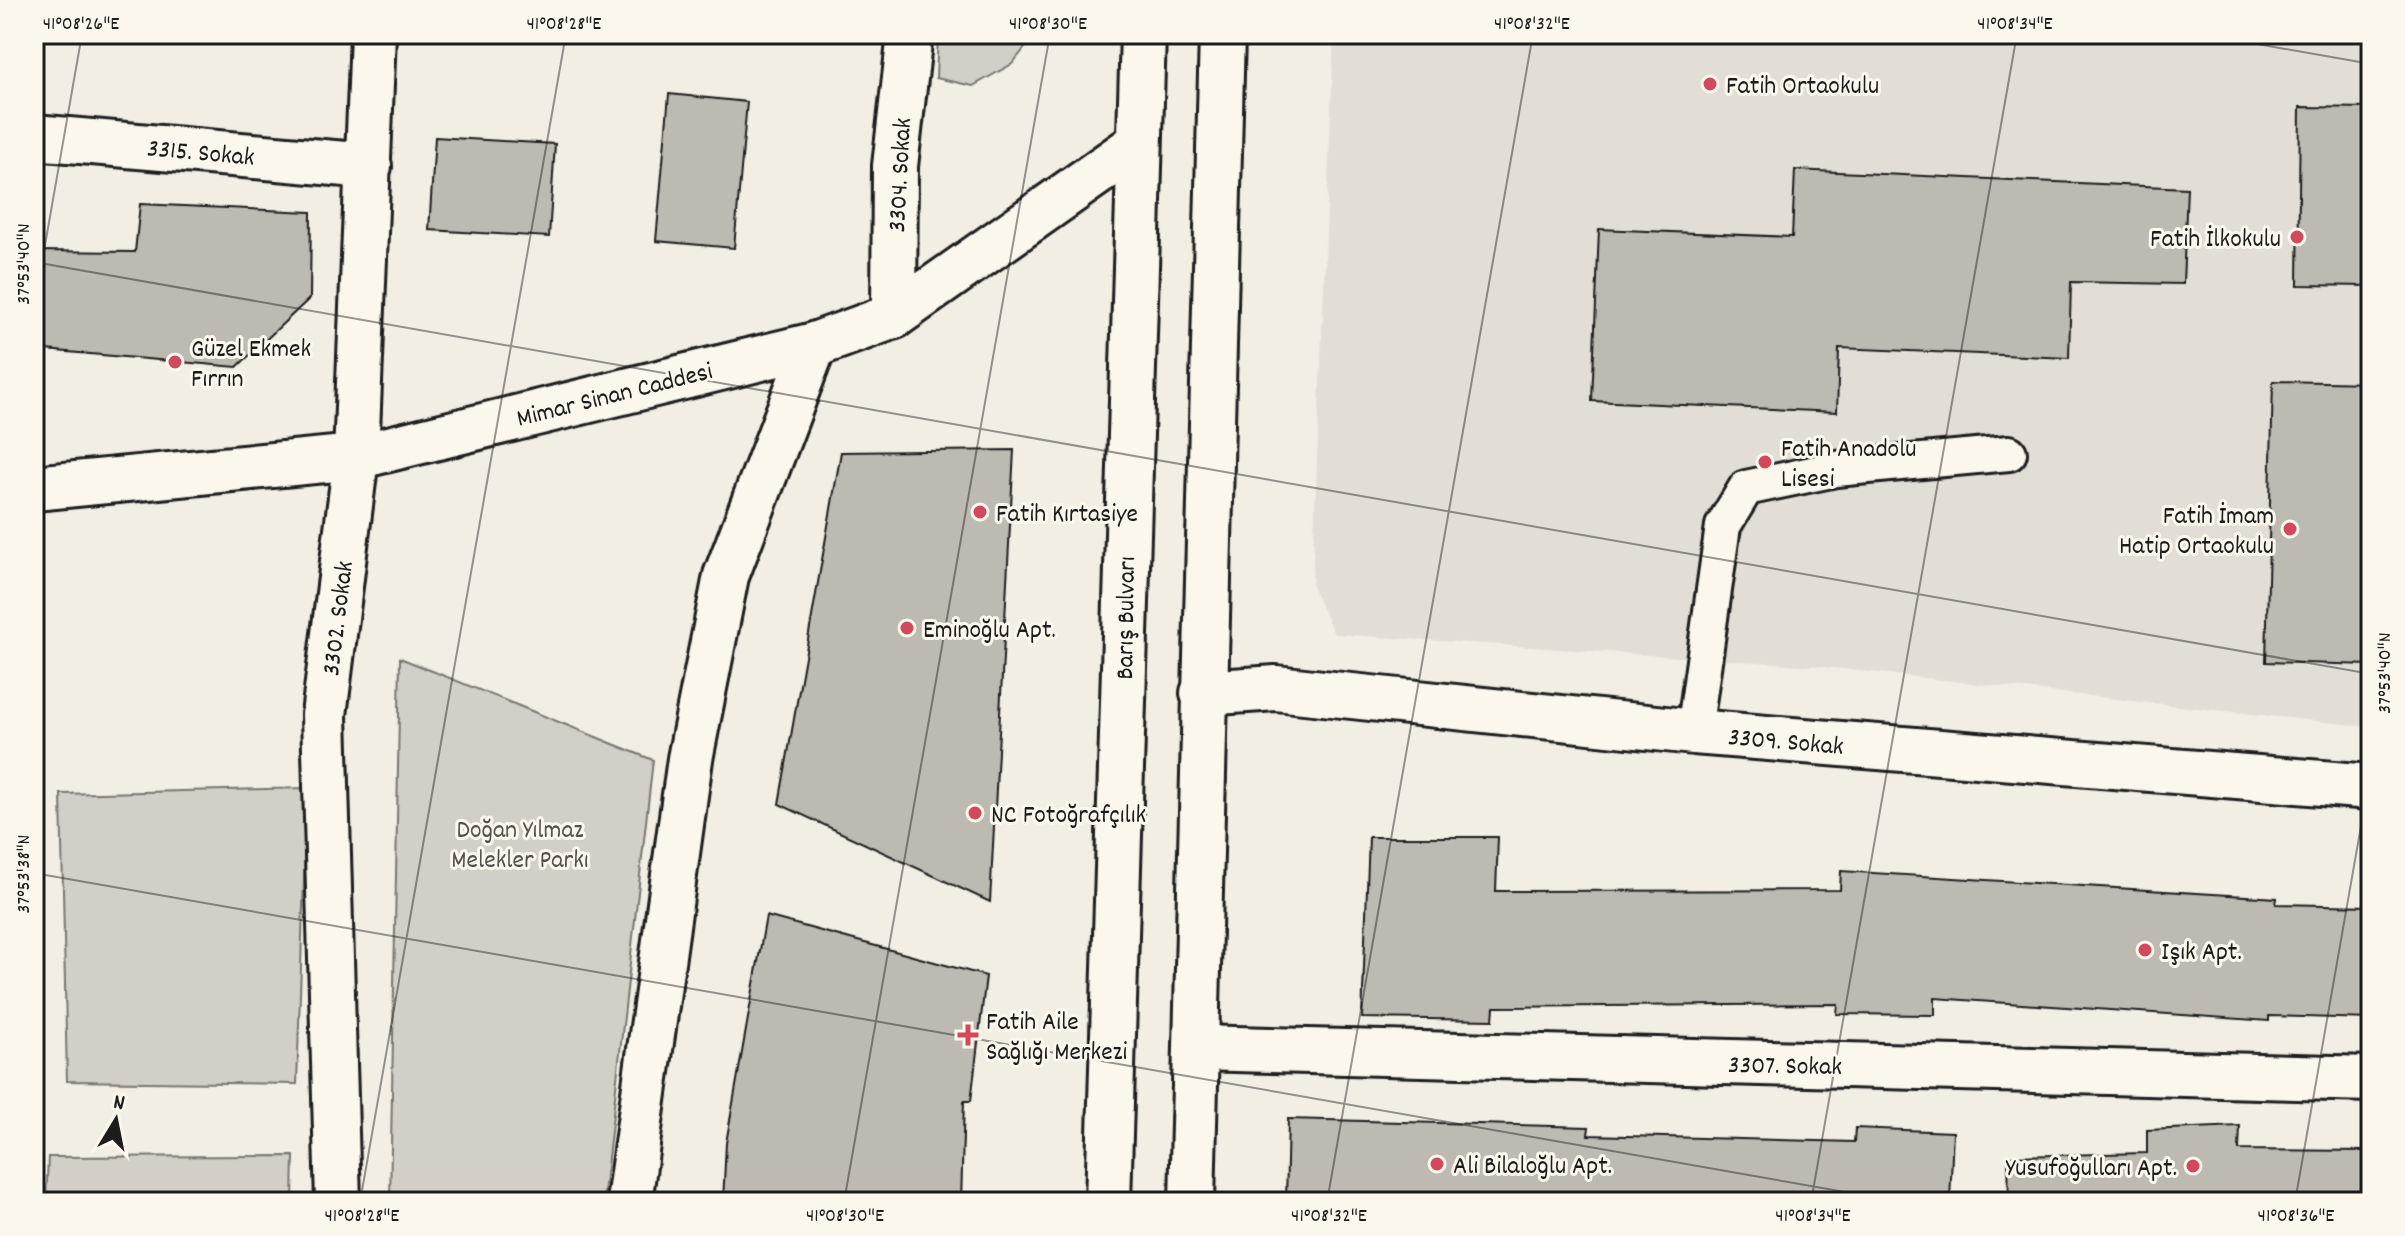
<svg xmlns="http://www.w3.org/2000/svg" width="2405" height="1236" viewBox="0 0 2405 1236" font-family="Dekko,sans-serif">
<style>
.built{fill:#e2ded5}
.green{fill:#d2cfc6;stroke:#777671;stroke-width:2}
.building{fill:#bdbab1;stroke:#1c1c1c;stroke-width:2}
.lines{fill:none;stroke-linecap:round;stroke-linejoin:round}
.lane-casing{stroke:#1c1c1c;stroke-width:40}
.street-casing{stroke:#1c1c1c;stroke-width:50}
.secondary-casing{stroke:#1c1c1c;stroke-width:50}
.lane{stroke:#fbf7ec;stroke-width:34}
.street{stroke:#fbf7ec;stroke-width:44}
.secondary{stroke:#fbf7ec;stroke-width:44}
.ticks{fill:none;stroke:#1c1c1c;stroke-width:2;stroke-opacity:0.45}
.poi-dot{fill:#d1495b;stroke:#fbf7ec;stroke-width:3}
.labels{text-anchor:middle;stroke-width:6;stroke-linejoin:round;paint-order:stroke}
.poi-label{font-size:26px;fill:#1c1c1c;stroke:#fbf7ec;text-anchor:start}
.street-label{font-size:26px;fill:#1c1c1c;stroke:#fbf7ec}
.park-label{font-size:26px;fill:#53524f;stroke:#fbf7ec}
.neatline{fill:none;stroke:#1c1c1c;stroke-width:3}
.ticks-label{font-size:20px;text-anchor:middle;fill:#1c1c1c}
</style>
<rect width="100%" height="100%" fill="#f2eee4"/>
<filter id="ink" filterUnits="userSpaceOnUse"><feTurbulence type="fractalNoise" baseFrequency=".0125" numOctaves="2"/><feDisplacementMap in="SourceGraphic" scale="16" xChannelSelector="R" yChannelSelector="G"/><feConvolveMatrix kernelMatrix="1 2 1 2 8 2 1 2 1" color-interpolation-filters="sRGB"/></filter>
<g filter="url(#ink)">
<!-- built -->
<path class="built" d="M1334,34h1037v693l-556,-61 -481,-32 -22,-48z"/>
<!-- green -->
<path class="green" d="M938,34h98l-24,30 -39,22 -37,-8z
M400,658l253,102 -50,442h-213z
M307,788l-10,296 -230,-3 -6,-287z
M294,1156l-1,46h-247l2,-45z"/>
<!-- building -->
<path class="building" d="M669,94l78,8 -13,146 -78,-7z
M2300,107l71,1v178l-73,-1z
M435,137l120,7 -6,93 -120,-7z
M1795,170l392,18 -4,96 -112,-2 -2,76 -230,-10 -2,64 -245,-11 7,-172 193,8z
M140,204l171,8 -1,86 -73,69 -203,-18v-98l101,1z
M2273,381l98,2v282l-105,-3z
M1014,450l-24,452 -211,-98 62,-352z
M1369,837h129l-2,54 344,-1 1,-19 436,27 -1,6 95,2v113l-102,-3v5l-334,-23v17l-98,-1 1,-10 -344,3 -1,13 -131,-2z
M766,916l220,60 -15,125h-7l-3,101h-238l3,-59z
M1288,1119l301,8 -1,8 266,7 1,-14 98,4 -3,70h-664z
M2240,1126l-1,24 132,1v51h-362l-1,-46 139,-3v-23z"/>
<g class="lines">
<defs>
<path id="lane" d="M1694,732l29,-206 23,-38 90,-19 173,-16"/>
<path id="street" d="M34,137l335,29
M894,316l1,-150 15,-132
M1203,693l73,-5 418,44 677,55
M1198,1048l1173,31
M338,1202l-14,-487 32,-258 17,-423
M629,1202l61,-443 36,-183 88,-231"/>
<path id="secondary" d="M34,488l322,-31 458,-112 80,-29 244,-172
M1108,1202l35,-1168
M1192,1202l30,-1168"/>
</defs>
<!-- lane casing -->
<use href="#lane" class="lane-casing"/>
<!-- street casing -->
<use href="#street" class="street-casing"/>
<!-- secondary casing -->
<use href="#secondary" class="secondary-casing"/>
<!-- lane -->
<use href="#lane" class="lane"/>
<!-- street -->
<use href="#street" class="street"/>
<!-- secondary -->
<use href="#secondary" class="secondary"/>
</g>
</g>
<!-- ticks -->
<path class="ticks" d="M2200,34l171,30M34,262l2337,412M34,308l48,-274M34,873l1868,329M360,1202l206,-1168M844,1202l206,-1168M1327,1202l206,-1168M1811,1202l206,-1168M2295,1202l76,-433"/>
<!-- markers -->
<g class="poi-dot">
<circle cx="1710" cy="84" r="8"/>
<circle cx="2297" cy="237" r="8"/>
<circle cx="175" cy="362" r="8"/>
<circle cx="1765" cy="462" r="8"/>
<circle cx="980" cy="512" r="8"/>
<circle cx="2290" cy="529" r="8"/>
<circle cx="907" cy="628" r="8"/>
<circle cx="975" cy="813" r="8"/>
<circle cx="2145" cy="950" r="8"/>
<path d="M964 1023h8v8h8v8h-8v8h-8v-8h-8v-8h8z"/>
<circle cx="1437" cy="1164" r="8"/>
<circle cx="2193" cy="1166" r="8"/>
</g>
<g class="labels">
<!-- poi labels -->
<g class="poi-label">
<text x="1726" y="93">Fatih Ortaokulu</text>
<text x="2281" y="246" text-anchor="end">Fatih İlkokulu</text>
<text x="191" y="356">Güzel Ekmek<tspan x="191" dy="30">Fırrın</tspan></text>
<text x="1781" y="456">Fatih Anadolu<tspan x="1781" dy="30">Lisesi</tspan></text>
<text x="996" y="521">Fatih Kırtasiye</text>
<text x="2274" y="523" text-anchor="end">Fatih İmam<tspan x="2274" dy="30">Hatip Ortaokulu</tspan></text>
<text x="923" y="637">Eminoğlu Apt.</text>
<text x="991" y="822">NC Fotoğrafçılık</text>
<text x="2161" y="959">Işık Apt.</text>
<text x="986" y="1029">Fatih Aile<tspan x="986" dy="30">Sağlığı Merkezi</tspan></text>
<text x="1453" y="1173">Ali Bilaloğlu Apt.</text>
<text x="2177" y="1175" text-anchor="end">Yusufoğulları Apt.</text>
</g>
<!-- street labels -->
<g class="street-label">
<text transform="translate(201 151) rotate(5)" y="9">3315. Sokak</text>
<text transform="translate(898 175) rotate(-87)" y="9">3304. Sokak</text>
<text transform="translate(614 393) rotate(-14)" y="9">Mimar Sinan Caddesi</text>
<text transform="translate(336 618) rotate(-83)" y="9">3302. Sokak</text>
<text transform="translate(1124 618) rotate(-89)" y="9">Barış Bulvarı</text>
<text transform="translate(1786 740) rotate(5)" y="9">3309. Sokak</text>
<text transform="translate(1785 1064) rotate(1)" y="9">3307. Sokak</text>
</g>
<!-- park labels -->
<g class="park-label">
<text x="520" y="837">Doğan Yılmaz<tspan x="520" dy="30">Melekler Parkı</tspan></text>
</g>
</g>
<!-- margin -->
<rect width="2405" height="1236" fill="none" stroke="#fbf7ec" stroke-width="88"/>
<!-- north arrow -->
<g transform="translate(116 1120) rotate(10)" stroke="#fbf7ec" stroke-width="6" paint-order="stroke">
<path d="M0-6L14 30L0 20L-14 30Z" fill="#1c1c1c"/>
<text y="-12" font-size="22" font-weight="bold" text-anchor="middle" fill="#1c1c1c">N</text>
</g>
<rect x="44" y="44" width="2317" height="1148" class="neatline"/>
<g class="ticks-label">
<text x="81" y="29">41°08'26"E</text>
<text x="564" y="29">41°08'28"E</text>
<text x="1048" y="29">41°08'30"E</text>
<text x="1532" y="29">41°08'32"E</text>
<text x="2015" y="29">41°08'34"E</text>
<text transform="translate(22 264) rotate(-90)" y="7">37°53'40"N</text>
<text transform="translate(2383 673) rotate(-90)" y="7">37°53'40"N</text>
<text transform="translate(22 874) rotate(-90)" y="7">37°53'38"N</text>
<text x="362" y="1221">41°08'28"E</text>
<text x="845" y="1221">41°08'30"E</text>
<text x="1329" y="1221">41°08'32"E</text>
<text x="1813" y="1221">41°08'34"E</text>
<text x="2296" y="1221">41°08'36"E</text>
</g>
</svg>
